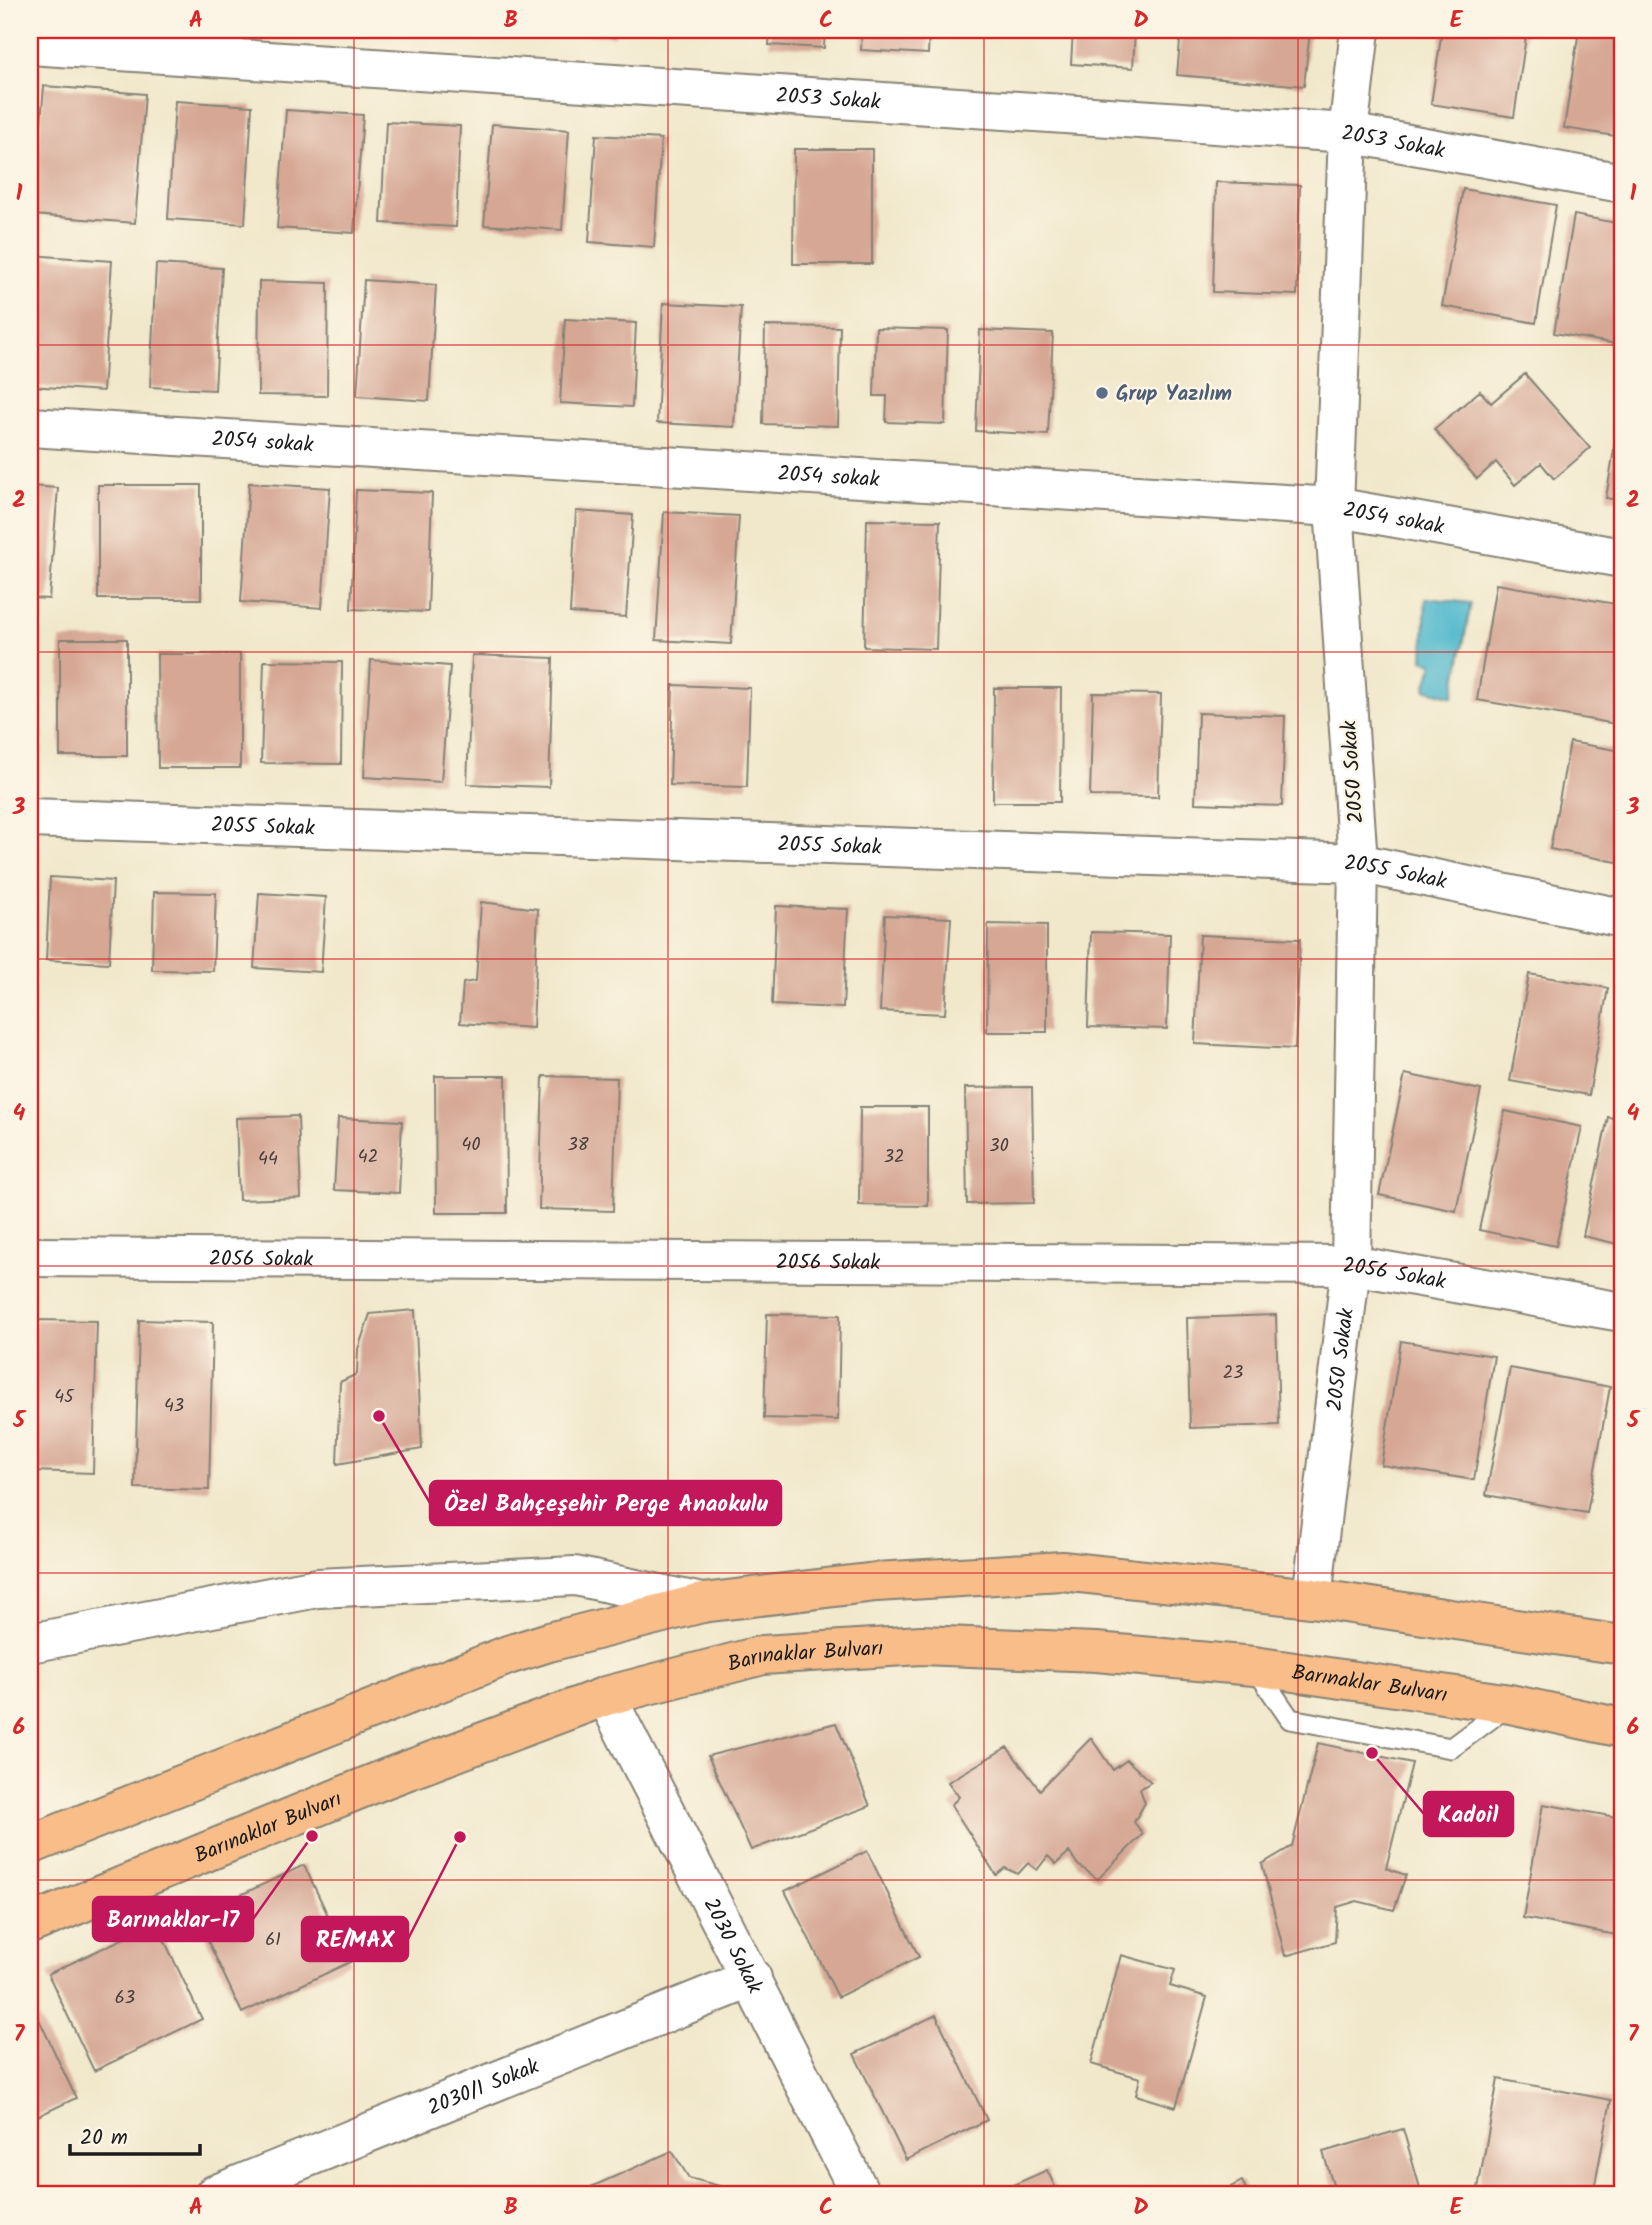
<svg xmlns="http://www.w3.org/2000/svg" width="1652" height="2225" viewBox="0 0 1652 2225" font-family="Kalam,sans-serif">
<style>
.water{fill:#4eb7cc;stroke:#356a74;stroke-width:2}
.building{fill:#d6a795}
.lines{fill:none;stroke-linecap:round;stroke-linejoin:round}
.service-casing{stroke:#868274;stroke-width:23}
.minor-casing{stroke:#868274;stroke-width:42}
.tertiary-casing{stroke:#868274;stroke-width:42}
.primary-casing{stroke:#868274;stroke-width:42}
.service{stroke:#fff;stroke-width:19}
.minor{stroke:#fff;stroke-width:38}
.tertiary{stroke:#fff;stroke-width:38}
.primary{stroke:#f8bd89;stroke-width:38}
.grid{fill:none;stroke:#d62828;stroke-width:2;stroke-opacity:0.55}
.service-dot{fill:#5c6f8a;stroke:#fcf5e5;stroke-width:2.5}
.labels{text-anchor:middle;stroke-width:5;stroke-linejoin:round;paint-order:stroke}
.number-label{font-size:18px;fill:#4a3f3a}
.street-label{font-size:21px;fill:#1c1c1c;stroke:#fcf5e5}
.service-label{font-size:21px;font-weight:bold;fill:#4e5e75;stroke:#fcf5e5;text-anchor:start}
.leader{fill:none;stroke:#c2185b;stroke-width:2.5}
.callout-dot{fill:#c2185b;stroke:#fcf5e5;stroke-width:2.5}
.callout{fill:#c2185b;stroke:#c2185b;stroke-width:2.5}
.callout-label{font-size:23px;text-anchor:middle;font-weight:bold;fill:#fff}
.neatline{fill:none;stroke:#d62828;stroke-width:2.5}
.grid-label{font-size:23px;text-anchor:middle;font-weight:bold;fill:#d62828}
</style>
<rect width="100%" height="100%" fill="#fcf5e5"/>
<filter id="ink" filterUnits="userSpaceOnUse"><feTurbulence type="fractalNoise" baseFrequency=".0143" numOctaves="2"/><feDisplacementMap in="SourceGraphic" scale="14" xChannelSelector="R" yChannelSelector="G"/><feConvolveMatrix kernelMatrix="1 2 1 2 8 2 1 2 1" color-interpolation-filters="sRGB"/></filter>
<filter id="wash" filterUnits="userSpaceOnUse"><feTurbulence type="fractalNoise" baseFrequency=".00686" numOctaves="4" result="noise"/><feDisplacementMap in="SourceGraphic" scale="28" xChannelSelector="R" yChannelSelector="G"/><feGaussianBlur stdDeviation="1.57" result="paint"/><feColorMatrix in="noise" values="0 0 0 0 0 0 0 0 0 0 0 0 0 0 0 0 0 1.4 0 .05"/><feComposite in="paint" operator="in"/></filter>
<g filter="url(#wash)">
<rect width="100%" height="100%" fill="#f1e8cc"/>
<!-- water -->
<path class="water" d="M1426,598l45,5 -18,94 -28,-8 8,-26 -10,-3z"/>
<g id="blocks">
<!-- building -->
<path class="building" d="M561,30h55l-1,7 -54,-5z
M770,30h55l-1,18 -55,-3z
M862,30h67l-1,24 -67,-4z
M1073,30h62l-2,38 -62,-4z
M1181,30h129l-6,56 -127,-11z
M1442,30h85l-13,87 -83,-13z
M1579,30h43v107l-58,-9z
M44,86l101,8 -10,129 -102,-8z
M175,101l77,5 -7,118 -77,-5z
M286,110l77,5 -9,118 -77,-5z
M386,122l74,4 -4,101 -75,-4z
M492,124l77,6 -7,100 -78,-5z
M596,135l65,4 -7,108 -65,-5z
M794,149h78v115h-79z
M1216,182l84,3 -3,110 -84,-3z
M1463,189l93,16 -20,118 -94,-17z
M1574,215l48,9v121l-68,-12z
M30,255l82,6 -9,130 -73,-5z
M156,264l66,4 -7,122 -65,-3z
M364,280l72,5 -7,116 -72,-5z
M259,281l69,2 -1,113 -69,-1z
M663,303l78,4 -7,120 -77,-4z
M565,319l71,4 -4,84 -72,-4z
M765,326l75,1 -2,99 -75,-2z
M876,328l72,2 -3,94 -59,-2 1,-26h-13z
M980,330l73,3 -5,102 -72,-4z
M1525,374l65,74 -36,31 -13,-16 -26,22 -19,-23 -19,17 -43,-50 46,-38 11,12z
M1621,407h1v94l-16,-3z
M249,483l81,5 -8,120 -81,-6z
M98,485h103v114h-103z
M30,486l28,2 -9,111 -19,-1z
M356,490l76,3 -4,119 -77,-3z
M576,511l57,4 -7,102 -56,-4z
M664,512l75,4 -8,128 -75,-4z
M867,520l73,1 -4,128 -72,-2z
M1496,584l126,21v120l-145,-25z
M60,639h67v117h-67z
M157,654h83v114h-82z
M472,655l81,3 -4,129 -82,-3z
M371,660l79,6 -9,116 -77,-5z
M264,661l78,1 -1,102 -80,-1z
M673,685l77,3 -3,99 -77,-2z
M994,688h67l-1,114h-67z
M1093,693l68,1 -3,103 -68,-1z
M1198,713l87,3 -3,90 -87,-3z
M1570,742l52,9v112l-72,-14z
M50,877l63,4 -4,82 -63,-3z
M154,892l62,1 -3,78 -61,-1z
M259,893l67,4 -5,75 -67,-4z
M481,902l57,7 -5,119 -73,-5 3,-40 13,-2z
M776,906l72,3 -5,99 -71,-3z
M885,915l66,3 -6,96 -65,-3z
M988,924l59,1v107h-60z
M1091,932l79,2 -3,95 -79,-2z
M1200,935l100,4 -5,110 -100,-5z
M1529,974l79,14 -19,107 -79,-14z
M1405,1074l76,16 -25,121 -77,-16z
M435,1076h71l1,137h-71z
M543,1076l74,2 -4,133 -74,-2z
M1032,1087l2,116 -67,1 -2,-116z
M860,1107h68v99l-69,-1z
M1505,1111l77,16 -26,119 -77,-16z
M298,1116l3,82 -62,2 -3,-82z
M1608,1117l14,3v125l-39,-9z
M338,1118l64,3 -3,72 -65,-3z
M415,1310l7,139 -85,15 3,-82 17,-8 1,-25 12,-35z
M767,1314l73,1 -2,105 -74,-2z
M1276,1315l3,110 -89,3 -3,-110z
M35,1320l62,1 -4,152 -62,-2z
M139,1320l74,2 -4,168 -74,-2z
M1401,1341l93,15 -20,124 -93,-15z
M1510,1368l100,19 -23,126 -101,-18z
M836,1723l34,83 -119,44 -43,-94z
M1091,1738l22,32 14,-10 24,22 -11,7 5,14 -11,19 9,12 -45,45 -20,-14 -9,-13 -13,12 -8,-8 -11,14 -9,-7 -10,11 -13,-6 -9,7 -45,-70 8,-8 -11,-15 59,-35 33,43z
M1318,1743l94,20 -26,105 20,7 -12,35 -37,-9 -20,6 -2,35 -50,14 -23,-92 30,-18z
M1543,1804l79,14v118l-99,-18z
M867,1851l52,106 -81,40 -53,-106z
M304,1865l46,97 -108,51 -46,-97z
M156,1923l46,96 -108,52 -46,-97z
M1121,1955l54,15 -5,16 37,11 -31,110 -40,-12 4,-17 -49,-14z
M30,2000l46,98 -46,22z
M936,2015l51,105 -81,40 -52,-106z
M1498,2079l113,21 -18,95h-78l-37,-6z
M1403,2129l19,66h-86l-13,-43z
M672,2151l17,27 65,17h-159l-4,-8z
M1047,2170l12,25h-68z
M1242,2181l7,14h-34z"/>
</g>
</g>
<g filter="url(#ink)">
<use href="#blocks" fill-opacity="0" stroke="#868274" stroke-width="2"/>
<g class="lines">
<defs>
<path id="service" d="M1254,1666l36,53 161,29 58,-43"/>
<g id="minor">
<path id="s1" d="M30,45l1318,88 274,50"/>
<path id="s2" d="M30,427l1304,80 288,51"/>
<path id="s3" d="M30,818l1328,45 264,55"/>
<path id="s4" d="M30,1257l1321,8 271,47"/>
<path id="s5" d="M1312,1598l39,-333 7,-402 -24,-356 14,-374 12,-103"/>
<path id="s6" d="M606,1696l255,499"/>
<path id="s7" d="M214,2195l538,-217"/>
</g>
<path id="tertiary" d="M30,1643l287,-55 258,-12 127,27"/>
<g id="primary">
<path d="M30,1845l478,-190 41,-13 153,-39 174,-21 186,-11 250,27 310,47"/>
<path id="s8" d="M30,1924l357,-146 219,-82 157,-41 158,-10 175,7 158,14 256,38 112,24"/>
</g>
</defs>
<!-- service casing -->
<use href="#service" class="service-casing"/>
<!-- minor casing -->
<use href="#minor" class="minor-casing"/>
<!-- tertiary casing -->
<use href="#tertiary" class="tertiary-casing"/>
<!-- primary casing -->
<use href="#primary" class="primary-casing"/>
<!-- service -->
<use href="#service" class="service"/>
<!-- minor -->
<use href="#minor" class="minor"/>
<!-- tertiary -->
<use href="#tertiary" class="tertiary"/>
<!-- primary -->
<use href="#primary" class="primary"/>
</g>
</g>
<!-- grid -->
<path class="grid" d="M354,30v2165M668,30v2165M984,30v2165M1298,30v2165M30,345h1592M30,652h1592M30,959h1592M30,1266h1592M30,1573h1592M30,1880h1592"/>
<!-- markers -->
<circle class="service-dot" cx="1102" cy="393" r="7"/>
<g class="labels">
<!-- number labels -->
<g class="number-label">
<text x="471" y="1150">40</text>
<text x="578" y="1150">38</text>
<text x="999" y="1151">30</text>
<text x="368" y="1162">42</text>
<text x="894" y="1162">32</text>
<text x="268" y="1164">44</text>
<text x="1233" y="1378">23</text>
<text x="64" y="1402">45</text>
<text x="174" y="1411">43</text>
<text x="273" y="1945">61</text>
<text x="125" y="2003">63</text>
</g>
<!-- street labels -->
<g class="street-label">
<text dy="7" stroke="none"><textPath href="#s1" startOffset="800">2053 Sokak</textPath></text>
<text dy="7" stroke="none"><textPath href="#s1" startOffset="1367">2053 Sokak</textPath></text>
<text dy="7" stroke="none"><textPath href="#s2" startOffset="233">2054 sokak</textPath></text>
<text dy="7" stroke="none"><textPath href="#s2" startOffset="800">2054 sokak</textPath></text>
<text dy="7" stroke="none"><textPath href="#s2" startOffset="1367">2054 sokak</textPath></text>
<text transform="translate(1352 772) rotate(-94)" y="7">2050 Sokak</text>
<text dy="7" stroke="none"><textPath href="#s3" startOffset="233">2055 Sokak</textPath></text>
<text dy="7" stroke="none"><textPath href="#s3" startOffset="800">2055 Sokak</textPath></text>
<text dy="7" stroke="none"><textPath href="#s3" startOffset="1367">2055 Sokak</textPath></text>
<text dy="7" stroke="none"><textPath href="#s4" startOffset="231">2056 Sokak</textPath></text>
<text dy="7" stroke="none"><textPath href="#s4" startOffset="798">2056 Sokak</textPath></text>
<text dy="7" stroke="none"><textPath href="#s4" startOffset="1365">2056 Sokak</textPath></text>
<text dy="7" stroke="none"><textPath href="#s5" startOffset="240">2050 Sokak</textPath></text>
<text dy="7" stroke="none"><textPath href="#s8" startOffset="824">Barınaklar Bulvarı</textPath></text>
<text dy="7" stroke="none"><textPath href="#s8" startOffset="1391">Barınaklar Bulvarı</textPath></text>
<text dy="7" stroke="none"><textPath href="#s8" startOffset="257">Barınaklar Bulvarı</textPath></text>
<text dy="7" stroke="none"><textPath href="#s6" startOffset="280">2030 Sokak</textPath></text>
<text dy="7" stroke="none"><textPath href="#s7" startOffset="290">2030/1 Sokak</textPath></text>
</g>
<!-- service labels -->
<g class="service-label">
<text x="1116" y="400">Grup Yazılım</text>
</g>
</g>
<!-- callouts -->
<path class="leader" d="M379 1416L430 1503M1372 1753L1424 1814M312 1836L253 1919M460 1837L408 1939"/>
<g class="callout-dot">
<circle cx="379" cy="1416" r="7"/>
<circle cx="1372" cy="1753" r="7"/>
<circle cx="312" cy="1836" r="7"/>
<circle cx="460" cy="1837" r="7"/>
</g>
<g class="callout">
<rect x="430" y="1481" width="351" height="44" rx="7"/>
<rect x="1424" y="1792" width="89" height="44" rx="7"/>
<rect x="93" y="1897" width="160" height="44" rx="7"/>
<rect x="302" y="1917" width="106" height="44" rx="7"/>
</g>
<g class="callout-label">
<text x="606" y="1511">Özel Bahçeşehir Perge Anaokulu</text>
<text x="1468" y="1822">Kadoil</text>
<text x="173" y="1927">Barınaklar-17</text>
<text x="355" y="1947">RE/MAX</text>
</g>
<!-- margin -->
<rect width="1652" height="2225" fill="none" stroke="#fcf5e5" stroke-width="77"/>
<!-- scale -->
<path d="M70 2144v10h130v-10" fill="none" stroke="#1c1c1c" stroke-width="3.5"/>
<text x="80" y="2144" font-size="21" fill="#1c1c1c" stroke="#fcf5e5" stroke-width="5" paint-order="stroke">20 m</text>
<rect x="38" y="38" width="1576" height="2148" class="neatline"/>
<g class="grid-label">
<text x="196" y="27">A</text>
<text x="511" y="27">B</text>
<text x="826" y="27">C</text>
<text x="1141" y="27">D</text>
<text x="1456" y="27">E</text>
<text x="19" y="200">1</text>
<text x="1633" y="200">1</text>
<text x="19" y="507">2</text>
<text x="1633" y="507">2</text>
<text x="19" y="814">3</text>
<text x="1633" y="814">3</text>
<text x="19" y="1120">4</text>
<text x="1633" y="1120">4</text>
<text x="19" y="1427">5</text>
<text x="1633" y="1427">5</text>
<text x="19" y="1734">6</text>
<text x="1633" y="1734">6</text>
<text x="19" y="2041">7</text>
<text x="1633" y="2041">7</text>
<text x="196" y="2214">A</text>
<text x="511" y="2214">B</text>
<text x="826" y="2214">C</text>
<text x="1141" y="2214">D</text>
<text x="1456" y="2214">E</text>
</g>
</svg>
